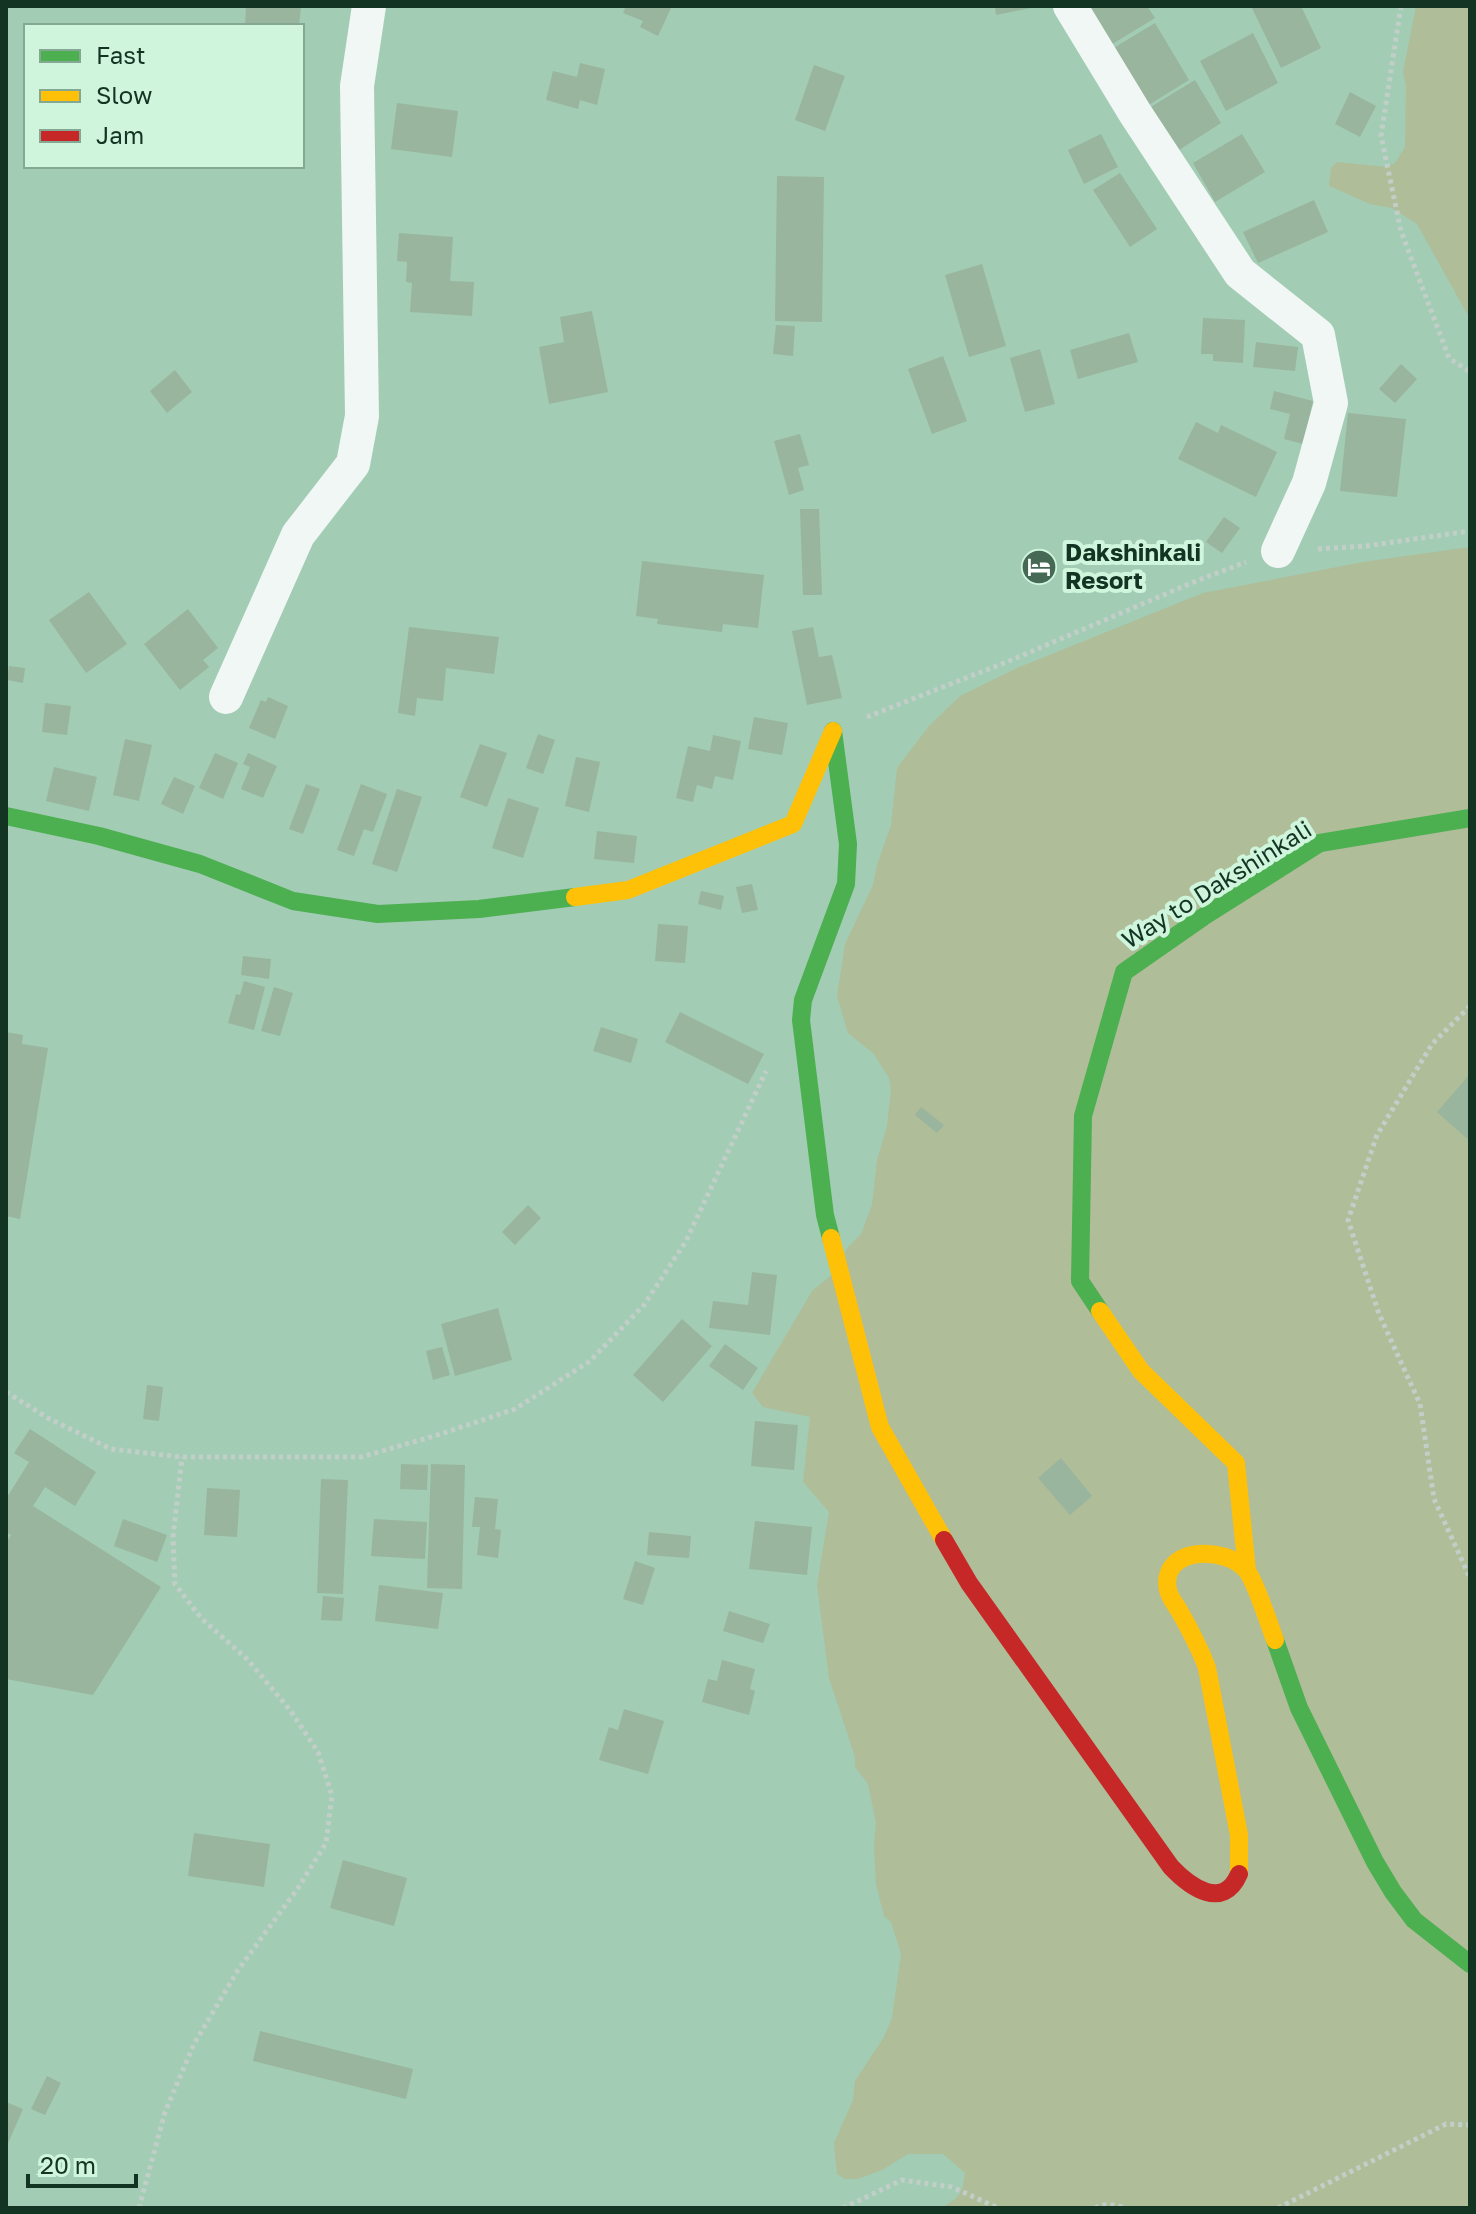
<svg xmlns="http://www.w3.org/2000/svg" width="1476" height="2214" viewBox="0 0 1476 2214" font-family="'Golos Text',sans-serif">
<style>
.green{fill:#afbd99}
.building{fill:#99b59e}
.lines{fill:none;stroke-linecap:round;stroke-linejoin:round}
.path{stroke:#c2cfc8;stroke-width:5;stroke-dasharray:4 4;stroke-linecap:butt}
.street{stroke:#f1f7f4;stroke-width:34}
.fast{stroke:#4caf50;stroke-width:18}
.slow{stroke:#ffc107;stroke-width:18}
.jam{stroke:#c62828;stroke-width:18}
.labels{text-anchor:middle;stroke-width:8;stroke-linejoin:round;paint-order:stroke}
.poi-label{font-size:24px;font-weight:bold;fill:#143423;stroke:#cff5dd;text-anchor:start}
.street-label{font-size:24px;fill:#143423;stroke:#cff5dd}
</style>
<rect width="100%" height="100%" fill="#a2ccb4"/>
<!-- green -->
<path class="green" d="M1416,6h54v313l-53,-95 -25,-16 -22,-4 -41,-18 2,-18 6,-6 49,5 9,-4 10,-16 1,-62 -3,-13z
M1470,547v1661h-529c19,-11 21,-13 24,-35l-22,-19h-35l-26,16 -24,9h-13l-8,-5 -3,-31 19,-43 2,-19 29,-44 8,-19 9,-64 -10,-32 -7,-6 -8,-32 -2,-39 2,-22 -8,-39 -13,-17v-10l-26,-79 -12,-93 12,-73 -26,-30 7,-65 -47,-10 -11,-14 60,-102 22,-18 13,-25 14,-14 11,-29 5,-45 10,-34 4,-37 -2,-11 -15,-24 -26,-21 -11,-37 8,-52 28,-59 4,-20 14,-40 6,-57 32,-42 31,-30 55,-27 188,-76 160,-31z"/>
<!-- building -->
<path class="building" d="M246,6l55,1 -2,19h-54z
M626,6h46l-14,30 -18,-9 3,-6 -20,-8z
M995,6h41v1l-40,8z
M1084,6h63l8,12 -46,28z
M1251,6h50l20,42 -40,20z
M1155,23l34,57 -42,26 -35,-57z
M1253,33l25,50 -52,28 -26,-50z
M580,63l25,6 -8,36 -17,-5 -2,9 -32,-9 7,-29 24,6z
M814,65l31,11 -20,55 -30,-11z
M1195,80l26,43 -45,29 -27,-44z
M1350,92l26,14 -16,31 -25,-13z
M397,103l61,8 -6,46 -61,-8z
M1101,134l17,33 -34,17 -16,-34z
M1242,134l23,38 -50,30 -22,-39z
M1120,173l37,56 -27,18 -37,-57z
M777,176l47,1 -2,145 -47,-1z
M1314,200l14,32 -70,31 -15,-31z
M399,233l54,4 -3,44 24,1 -2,34 -62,-4 2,-29 -6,-1 1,-20 -10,-1z
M982,264l24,82 -37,11 -24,-82z
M592,311l16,81 -59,12 -10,-57 25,-5 -4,-25z
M1203,318l42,2 -2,43 -30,-2v-7h-12z
M776,325l19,1 -2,30 -20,-2z
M1129,333l9,29 -60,17 -8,-29z
M1256,342l42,5 -3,24 -42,-4z
M1040,349l15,55 -30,8 -15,-54z
M943,356l24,65 -35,13 -24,-65z
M1401,364l16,15 -22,24 -16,-14z
M175,370l17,22 -25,21 -17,-22z
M1274,391l39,10 -10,43 -19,-5 6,-25 -20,-5z
M1348,413l58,6 -9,78 -57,-6z
M1196,422l22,11 3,-8 56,27 -21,45 -78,-38z
M800,434l9,31 -11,3 6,22 -15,5 -15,-54z
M800,509h19l3,86h-19z
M1224,517l16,11 -18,25 -16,-11z
M642,561l122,14 -6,53 -35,-4 -1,8 -65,-8 1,-5 -22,-3z
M89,592l38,52 -41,29 -37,-53z
M188,609l30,39 -15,12 6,7 -29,23 -36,-46z
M409,627l90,10 -5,37 -48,-6 -3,33 -26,-3 -2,18 -17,-3z
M813,627l6,30 13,-2 10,43 -35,7 -15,-74z
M9,666l16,2 -2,15 -16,-3z
M268,697l20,9 -13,33 -26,-11 12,-28 5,2z
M45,703l26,3 -4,29 -25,-3z
M754,717l34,6 -6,32 -34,-6z
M538,734l17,6 -12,34 -17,-6z
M713,735l28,6 -8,39 -18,-4 -3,13 -15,-4 -4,17 -17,-4 12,-52 22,5z
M125,739l27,6 -13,56 -26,-6z
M480,744l27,9 -20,54 -27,-10z
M215,753l23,10 -15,36 -24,-11z
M248,753l29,13 -14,32 -22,-9 9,-22 -7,-3z
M576,757l24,5 -11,50 -24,-6z
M54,767l43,10 -8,34 -43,-10z
M174,777l21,9 -12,28 -22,-10z
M306,784l14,5 -17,45 -14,-5z
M361,784l26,10 -14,38 -9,-3 -10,27 -17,-6z
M397,789l25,8 -25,75 -25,-8z
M508,798l31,10 -16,50 -31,-10z
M597,831l40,5 -3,27 -40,-4z
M752,884l6,26 -16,3 -6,-26z
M701,891l23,5 -3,14 -23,-6z
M658,924l30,2 -3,37 -30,-2z
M243,956l28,3 -2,20 -28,-4z
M244,981l21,6 -11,43 -26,-7 8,-29 4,1z
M274,987l19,6 -13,43 -19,-5z
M680,1012l84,42 -16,30 -83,-42z
M601,1027l37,12 -7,24 -38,-12z
M6,1032l17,3 -1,9 26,4 -28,171 -14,-3z
M1470,1074v67l-33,-29z
M921,1107l23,18 -7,8 -22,-18z
M528,1205l13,13 -26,27 -13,-13z
M752,1272l25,3 -7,60 -61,-7 4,-27 35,4z
M498,1308l14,52 -57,16 -14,-52z
M682,1319l30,27 -49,56 -30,-27z
M725,1344l33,24 -15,22 -34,-24z
M442,1347l8,28 -17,5 -7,-29z
M147,1385l16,2 -4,34 -16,-2z
M755,1421l43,4 -4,45 -43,-4z
M30,1429l66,43 -21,34 -30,-19 -12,19 128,81 -68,108 -87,-16v-136l5,-8 -5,-3v-33l23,-37 -15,-9z
M1061,1458l31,38 -22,19 -32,-37z
M401,1464l27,1 -1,25 -27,-1z
M431,1464l34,1 -3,124 -35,-1z
M321,1479l27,1 -5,114 -26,-1z
M207,1488l33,2 -3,47 -33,-2z
M475,1497l23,2 -3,30 6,1 -3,28 -21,-3 3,-28h-8z
M123,1519l44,16 -10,27 -43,-16z
M374,1519l53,3 -2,37 -54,-3z
M755,1521l57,6 -5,48 -58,-6z
M649,1532l42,4 -2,22 -42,-3z
M635,1561l20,7 -12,37 -20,-6z
M379,1585l64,8 -5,36 -63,-8z
M323,1596l21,2 -2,23 -21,-1z
M729,1611l41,13 -7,19 -40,-12z
M722,1660l33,9 -5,20 5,2 -6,24 -47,-13 6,-23 9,2z
M624,1709l40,12 -16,53 -49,-14 10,-33 9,3z
M194,1833l76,11 -6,43 -76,-11z
M343,1860l64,18 -13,48 -64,-18z
M260,2031l153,38 -7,30 -153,-38z
M47,2076l14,7 -16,32 -14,-6z
M6,2102l17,7 -17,39z"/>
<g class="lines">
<!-- path -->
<path class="path" d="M1401,6l-20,130 20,95 48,127 21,14
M1318,549l48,-3 104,-15
M867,717l142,-56 187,-80 50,-19
M1470,1006l-38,38 -55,91 -29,85 31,94 41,90 14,95 36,79
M6,1392l42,26 63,31 71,8h179l80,-23 74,-25 75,-48 54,-56 42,-64 80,-170
M139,2208l26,-96 29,-68 44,-74 60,-82 28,-45 6,-47 -14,-44 -28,-42 -42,-50 -47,-42 -26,-34 -2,-47 9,-80
M843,2208l59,-28 50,7 46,21
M1095,2208c7,-5 22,-4 29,0
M1278,2208l168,-84 24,1"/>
<!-- street -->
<path class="street" d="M1070,6l65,107 105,160 78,62 13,68 -22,80 -31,68
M226,697l72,-162 55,-71 9,-48 -5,-330 12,-80"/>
<!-- fast -->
<path class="fast" d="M6,816l93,20 101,28 93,37 85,13 101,-5 96,-12
M831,1238l-6,-23 -24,-195 2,-20 43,-116 2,-40 -15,-113
M1100,1311l-20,-30 3,-165 41,-144 79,-55 117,-74 150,-25
M1275,1640l24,68 76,154 18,30 21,28 56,44"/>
<!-- slow -->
<path class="slow" d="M575,897l53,-7 165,-66 40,-93
M831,1238l49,189 64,113
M1100,1311l41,60 95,92 11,108
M1239,1874v-39l-32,-167c-7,-20 -17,-38 -27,-56 -4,-7 -11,-15 -12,-22 -9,-44 59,-45 79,-19 9,12 22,53 28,69"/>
<!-- jam -->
<path class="jam" d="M944,1540l25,43 202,284c19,20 52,44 68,7"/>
</g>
<!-- icons -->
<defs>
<symbol id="hotel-disc" viewBox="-11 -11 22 22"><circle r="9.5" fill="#466956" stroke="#cff5dd"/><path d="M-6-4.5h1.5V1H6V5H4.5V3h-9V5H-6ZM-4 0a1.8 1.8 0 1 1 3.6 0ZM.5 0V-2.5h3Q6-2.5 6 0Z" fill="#fff"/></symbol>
</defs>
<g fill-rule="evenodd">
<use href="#hotel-disc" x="1019" y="547" width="40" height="40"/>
</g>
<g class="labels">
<!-- poi labels -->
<g class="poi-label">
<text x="1065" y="561">Dakshinkali<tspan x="1065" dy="28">Resort</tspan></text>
</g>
<!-- street labels -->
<g class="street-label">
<text transform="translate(1217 885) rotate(-32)" y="8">Way to Dakshinkali</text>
</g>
</g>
<!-- border -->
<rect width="1476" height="2214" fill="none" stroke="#143423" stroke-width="16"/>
<!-- legend -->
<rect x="24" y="24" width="280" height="144" fill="#cff5dd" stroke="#84a893" stroke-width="2"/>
<rect x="40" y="50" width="40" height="12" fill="#4caf50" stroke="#84a893" stroke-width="2"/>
<text x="96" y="64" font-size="24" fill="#143423">Fast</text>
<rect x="40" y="90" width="40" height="12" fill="#ffc107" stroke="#84a893" stroke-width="2"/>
<text x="96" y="104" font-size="24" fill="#143423">Slow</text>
<rect x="40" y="130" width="40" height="12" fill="#c62828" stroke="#84a893" stroke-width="2"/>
<text x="96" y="144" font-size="24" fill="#143423">Jam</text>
<!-- scale -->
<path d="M28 2174v12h108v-12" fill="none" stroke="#143423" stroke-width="4"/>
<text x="40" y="2174" font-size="24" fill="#143423" stroke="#cff5dd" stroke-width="6" paint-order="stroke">20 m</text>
</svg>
